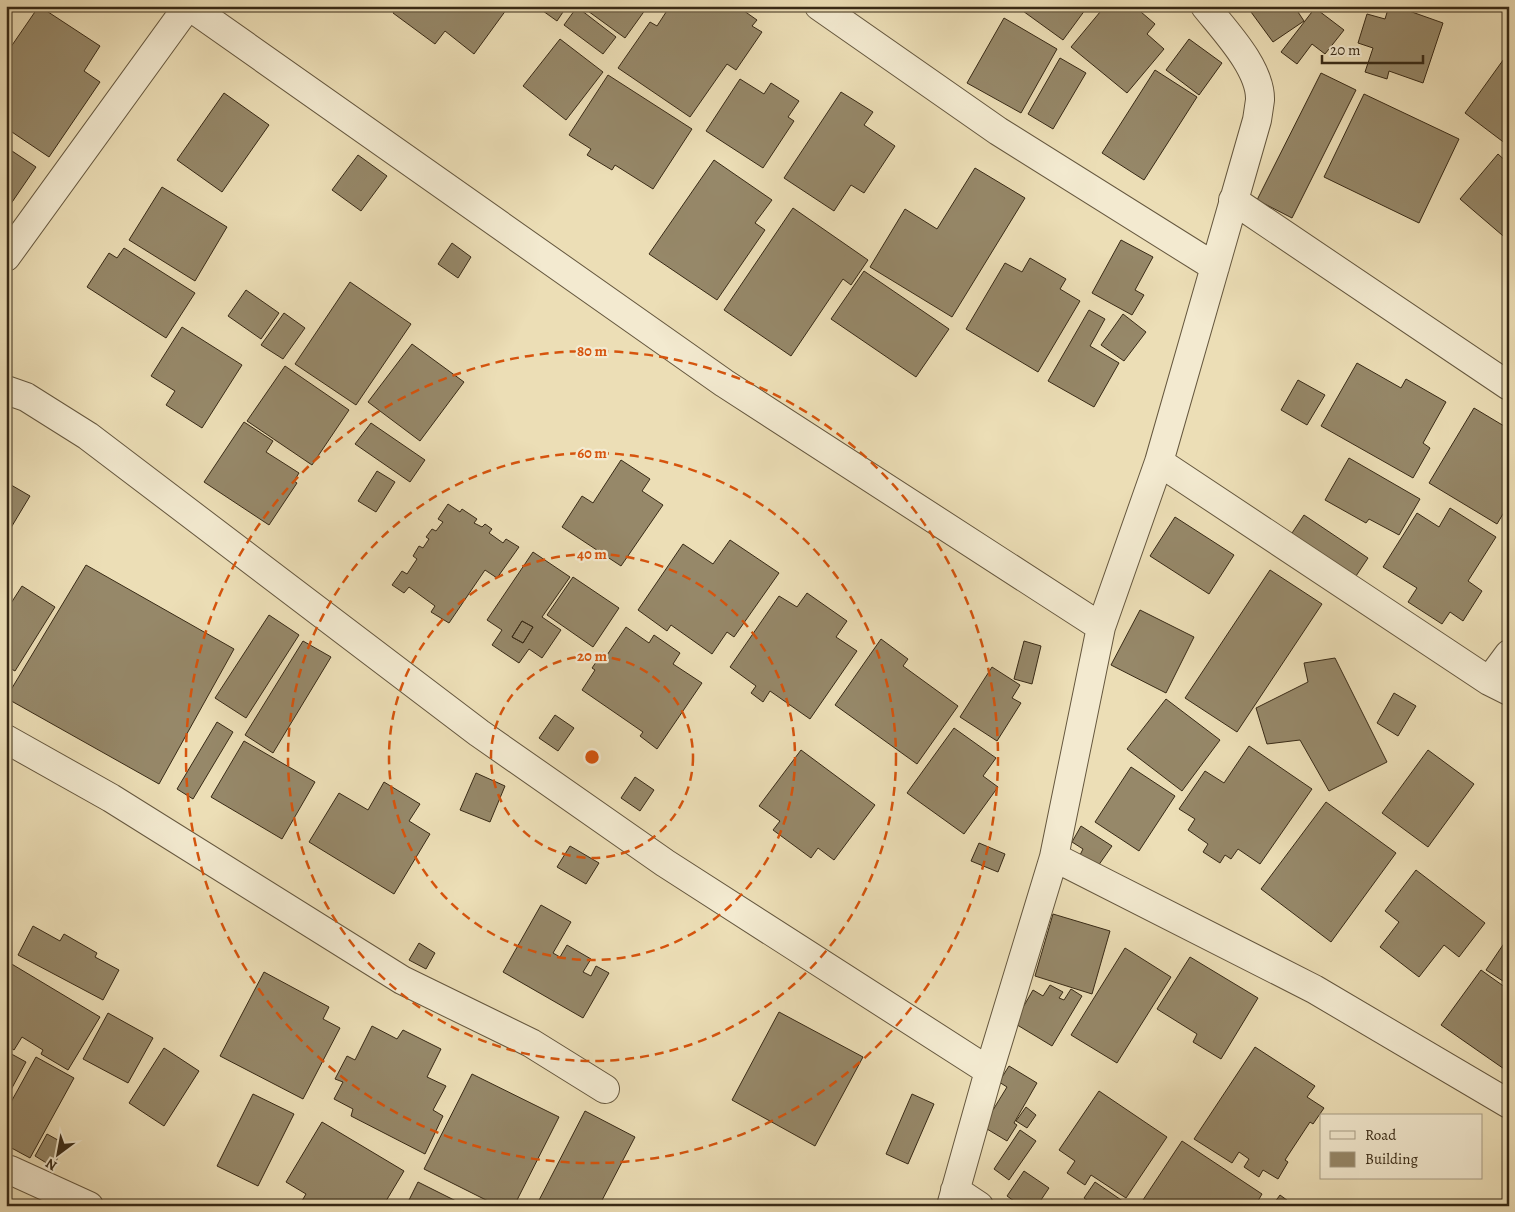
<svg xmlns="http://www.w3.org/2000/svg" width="1515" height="1212" viewBox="0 0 1515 1212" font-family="Alegreya,serif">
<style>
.building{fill:#968869;stroke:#382a16;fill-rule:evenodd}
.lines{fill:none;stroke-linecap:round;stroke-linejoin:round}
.minor-casing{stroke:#65573e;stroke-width:30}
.minor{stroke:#f3ead0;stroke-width:28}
.ring{fill:none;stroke:#d6540d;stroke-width:2.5;stroke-dasharray:9 6}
.centre{fill:#d6540d;stroke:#f3ead0;stroke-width:2.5}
.ring-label{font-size:15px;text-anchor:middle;font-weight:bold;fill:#d6540d;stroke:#f3ead0;stroke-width:4.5;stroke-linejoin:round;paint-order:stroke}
</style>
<rect width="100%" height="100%" fill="#ecdeb6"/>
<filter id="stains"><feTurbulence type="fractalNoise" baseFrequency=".004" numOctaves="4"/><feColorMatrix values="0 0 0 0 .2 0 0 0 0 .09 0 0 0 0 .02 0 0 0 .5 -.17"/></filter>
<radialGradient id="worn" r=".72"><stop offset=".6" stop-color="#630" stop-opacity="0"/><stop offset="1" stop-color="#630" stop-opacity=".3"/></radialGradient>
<!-- building -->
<path class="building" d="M39,6l61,40 -16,25 16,11 -51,75 -43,-29v-74z
M398,6h111l-35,48 -29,-23 -10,13 -42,-31z
M536,6h31l-10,15z
M581,6h67l-23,32z
M670,6h67l20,14 -5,6 10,6 -26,38 -9,-6 -37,53 -72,-49 32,-46 7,4z
M1016,6h72l-25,34z
M1105,6h11l6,5 4,-5h8l21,18 -8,10 17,15 -37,44 -56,-46z
M1259,6h47l-8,6 6,9 -31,21 -22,-30z
M1389,6h6l48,17 -20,60 -34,-12 -2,8 -22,-7 8,-24 -15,-5 9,-29 18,5z
M577,7l39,30 -13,17 -39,-29z
M1315,8l29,22 -19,24 -13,-10 -15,20 -16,-12z
M1004,18l53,31 -36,64 -54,-30z
M560,39l43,33 -37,48 -43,-34z
M1189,39l33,24 -23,32 -33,-25z
M1506,56l3,2v82l-3,4 -41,-31z
M1060,58l26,15 -33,56 -25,-15z
M1155,70l42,27 -53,83 -42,-27z
M1321,73l35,17 -64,128 -35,-18z
M608,75l84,54 -39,60 -38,-24 -3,5 -25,-15 4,-6 -22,-14z
M740,79l24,15 7,-11 28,18 -11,16 6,4 -31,47 -57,-37z
M841,92l32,20 -9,13 31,21 -31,47 -13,-8 -17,26 -50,-33z
M224,93l45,32 -47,67 -45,-32z
M1364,94l95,45 -40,84 -95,-46z
M6,147l30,20 -30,44z
M1498,154l11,10v77l-49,-42z
M358,155l29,21 -26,35 -29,-21z
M714,160l58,40 -17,23 10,7 -48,70 -68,-46z
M975,168l50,30 -73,119 -82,-50 35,-58 32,20z
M162,187l65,40 -32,54 -66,-41z
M793,208l75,52 -17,25 -8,-6 -52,77 -67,-46z
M1121,240l32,17 -18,33 9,5 -12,20 -40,-22z
M452,243l19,14 -13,21 -20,-14z
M124,248l71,45 -29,45 -79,-51 22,-34 8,5z
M1030,258l36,21 -6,10 20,12 -42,71 -72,-43 39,-66 17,9z
M864,271l85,58 -33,48 -85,-58z
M350,282l61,42 -55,81 -61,-41z
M246,290l33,23 -18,26 -33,-23z
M1089,310l16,9 -15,27 29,17 -25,44 -46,-26z
M284,313l21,15 -22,31 -22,-14z
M1123,314l23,18 -22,29 -23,-16z
M182,327l60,38 -40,63 -36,-23 9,-14 -24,-15z
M412,344l52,38 -44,59 -52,-39z
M1357,363l44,25 5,-9 40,23 -23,41 7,5 -17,30 -92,-52z
M285,366l64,44 -37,55 -65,-44z
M1298,380l27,15 -18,30 -26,-15z
M1474,408l35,21v75l-12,20 -68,-41z
M244,422l29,19 -7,11 33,21 -5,8 3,2 -28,42 -65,-43z
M371,423l54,37 -15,22 -55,-38z
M1349,458l71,41 -21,36 -30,-16 -3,4 -41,-23z
M621,460l29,19 -8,12 21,14 -42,61 -59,-39 20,-31 11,7z
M377,471l18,11 -19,30 -18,-11z
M6,482l24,14 -24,40z
M448,504l12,8 2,-3 15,10 -3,4 8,4 3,-3 7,5 -3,4 14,10 3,-4 13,8 -22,31 -12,-8 -36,53 -18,-11 4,-6 -26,-19 -5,6 -12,-8 10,-14 5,3 10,-15 -4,-3 6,-10 4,2 6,-9 -3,-2 6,-8 4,2 7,-9 -5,-3z
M1450,508l46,29 -28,44 14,10 -19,30 -13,-9 -8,12 -34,-22 9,-14 -34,-21 34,-54 22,14z
M1304,515l64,43 -14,21 -64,-43z
M1175,517l59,38 -25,39 -59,-38z
M730,540l49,33 -45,64 -7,-5 -15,22 -41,-29 -4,6 -29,-21 45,-66 30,20z
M533,552l37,25 -28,40 19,13 -19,28 -13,-9 -10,14 -27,-18 10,-15 -15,-10zM522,621l11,6 -10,16 -11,-6z
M86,565l148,84 -75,135 -153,-86z
M1270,570l52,34 -85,128 -52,-34z
M573,577l46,31 -26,39 -46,-32z
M22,586l33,21 -40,64 -9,-5v-55z
M807,593l40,28 -11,16 21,14 -47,68 -40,-28 -7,11 -12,-9 5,-7 -26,-19 49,-71 18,11z
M1140,610l54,27 -28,56 -55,-28z
M269,615l30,20 -53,83 -31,-20z
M522,621l11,6 -10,16 -11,-6z
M626,627l23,16 5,-8 26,18 -7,11 29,19 -45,66 -17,-13 3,-4 -61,-42 13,-20 -3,-2 11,-16 4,3z
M881,639l27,20 -5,7 55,40 -41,58 -82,-59z
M303,641l28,16 -58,96 -28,-18z
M1024,641l17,5 -9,38 -18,-5z
M1335,658l52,104 -58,29 -29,-51 -33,4 -11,-36 52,-26 -4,-19z
M992,667l28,18 -8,13 9,5 -24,38 -37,-24z
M1394,693l22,13 -18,30 -21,-13z
M1166,699l54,41 -38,51 -55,-42z
M555,715l19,13 -16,23 -19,-13z
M217,722l16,10 -40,67 -16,-10z
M954,728l42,30 -13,18 15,11 -34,47 -57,-41z
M244,741l71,41 -33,57 -71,-42z
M1249,746l63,43 -52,75 -22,-15 -7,10 -6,-4 -5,8 -17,-11 5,-8 -20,-14 7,-11 -16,-10 26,-38 19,12z
M801,750l74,55 -41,55 -16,-12 -7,10 -38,-28 7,-9 -21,-15z
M1428,750l46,34 -46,63 -46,-34z
M1131,767l44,29 -36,55 -44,-29z
M476,773l29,13 -15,36 -30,-12z
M635,777l19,13 -14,21 -19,-13z
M384,782l36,22 -11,17 21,13 -36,60 -85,-52 30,-49 29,17z
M1326,802l70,51 -65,89 -70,-53z
M1081,826l31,20 -14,20 -18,-11 3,-6 -11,-7z
M979,843l26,11 -7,18 -27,-11z
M570,846l29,17 -13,21 -29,-17z
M1416,870l69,53 -26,34 -15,-12 -25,32 -39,-30 19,-25 -14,-11z
M541,905l30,17 -18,31 7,4 7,-12 24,14 -8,13 8,4 5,-10 13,7 -26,45 -80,-46z
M1053,914l57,17 -18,63 -57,-18z
M33,926l27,15 4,-7 33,19 -2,4 24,13 -16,30 -85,-45z
M1509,936v49l-23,-15z
M419,943l16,10 -9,16 -17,-9z
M1125,948l46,29 -54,86 -46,-28z
M1190,957l68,41 -37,61 -28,-17 4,-8 -40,-25z
M10,963l90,54 -32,53 -27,-16 2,-4 -21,-13 -8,13 -8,-5v-76z
M1481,970l28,20v78l-2,3 -66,-46z
M264,972l65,35 -6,12 17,9 -37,71 -83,-43z
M1050,985l13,7 -4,6 5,2 7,-11 11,7 -30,50 -38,-23 19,-33 10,6z
M779,1012l84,45 -48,89 -83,-46z
M108,1013l45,25 -25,45 -45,-24z
M372,1026l25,13 6,-9 38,19 -14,28 19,9 -13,24 10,6 -18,38 -74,-38 2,-7 -19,-10 9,-17 -8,-3 12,-23 8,4z
M1255,1047l60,39 -8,11 17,11 -11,16 -3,-2 -25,38 3,2 -10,17 -15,-9 -4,7 -15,-10 5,-8 -10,-7 -7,11 -38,-24z
M164,1048l35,23 -35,55 -35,-23z
M6,1051l20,11 -20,37z
M36,1057l38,21 -44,80 -24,-13v-34z
M1009,1066l28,17 -23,40 3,2 -10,16 -30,-18 10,-17 6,4 14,-23 -8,-5z
M472,1074l87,43 -45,89h-16l-74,-37z
M1099,1091l68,46 -41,61 -35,-23 -6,10 -18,-12 8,-12 -16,-11z
M253,1094l41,20 -36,72 -41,-20z
M912,1094l22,10 -26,60 -22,-10z
M1026,1107l10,8 -9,13 -11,-7z
M585,1111l50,26 -36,69h-63z
M322,1122l82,49 -21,35h-84l7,-12 -20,-12z
M1020,1130l16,11 -27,39 -15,-11z
M47,1134l18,10 -12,23 -18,-11z
M1182,1141l80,53 -7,12h-116z
M1024,1171l25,17 -12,18h-16l-14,-10z
M418,1182l48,24h-60z
M1095,1182l32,22 -1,2h-31l-11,-8z
M1280,1195l15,11h-23z"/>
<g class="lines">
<defs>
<path id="minor" d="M189,6l535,377 377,244
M819,6l179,125 217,136
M1233,200l276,186
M6,257l182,-251
M6,390l20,7 62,39 391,297 186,130 324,208
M1159,462l330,219 20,10
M1489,681l20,-27
M6,739l105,59 291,182 129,63 74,46
M1054,857l260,132 195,115
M6,1170h4l79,36
M955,1190l24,16
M951,1206l38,-135 65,-214 47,-230 58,-165 98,-342c1,-6 2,-13 3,-20 1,-32 -36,-70 -55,-94"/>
</defs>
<!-- minor casing -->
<use href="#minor" class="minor-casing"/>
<!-- minor -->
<use href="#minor" class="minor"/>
</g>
<!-- distance rings -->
<g class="ring">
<circle cx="592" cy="757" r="101"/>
<circle cx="592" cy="757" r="203"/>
<circle cx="592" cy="757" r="304"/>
<circle cx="592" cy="757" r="406"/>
</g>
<circle cx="592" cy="757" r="8" class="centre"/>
<g class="ring-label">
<text x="592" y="356">80 m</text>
<text x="592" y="458">60 m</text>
<text x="592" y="559">40 m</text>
<text x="592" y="661">20 m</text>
</g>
<!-- margin -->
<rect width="1515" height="1212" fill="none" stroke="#ecdeb6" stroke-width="25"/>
<rect x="8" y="8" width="1500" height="1197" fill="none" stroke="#382a16" stroke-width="2.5"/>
<rect x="12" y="12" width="1490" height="1187" fill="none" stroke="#382a16"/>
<!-- legend -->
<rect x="1320" y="1114" width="162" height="65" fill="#f3ead0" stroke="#a89d86"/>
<rect x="1330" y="1131" width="25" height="8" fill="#f3ead0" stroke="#a89d86"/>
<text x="1365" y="1140" font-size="15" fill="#382a16">Road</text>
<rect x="1330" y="1152" width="25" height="15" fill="#968869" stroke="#a89d86"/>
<text x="1365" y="1164" font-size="15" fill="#382a16">Building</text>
<!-- north arrow -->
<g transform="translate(58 1154) rotate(212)" stroke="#f3ead0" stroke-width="4" paint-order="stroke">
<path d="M0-4L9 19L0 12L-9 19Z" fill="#382a16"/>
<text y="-8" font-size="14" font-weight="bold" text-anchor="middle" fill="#382a16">N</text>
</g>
<!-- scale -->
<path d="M1322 55v8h101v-8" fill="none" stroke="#382a16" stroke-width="2.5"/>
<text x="1330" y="55" font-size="15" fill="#382a16" stroke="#f3ead0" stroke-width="4" paint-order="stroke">20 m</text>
<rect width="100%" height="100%" filter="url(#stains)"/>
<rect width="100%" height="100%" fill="url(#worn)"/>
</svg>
